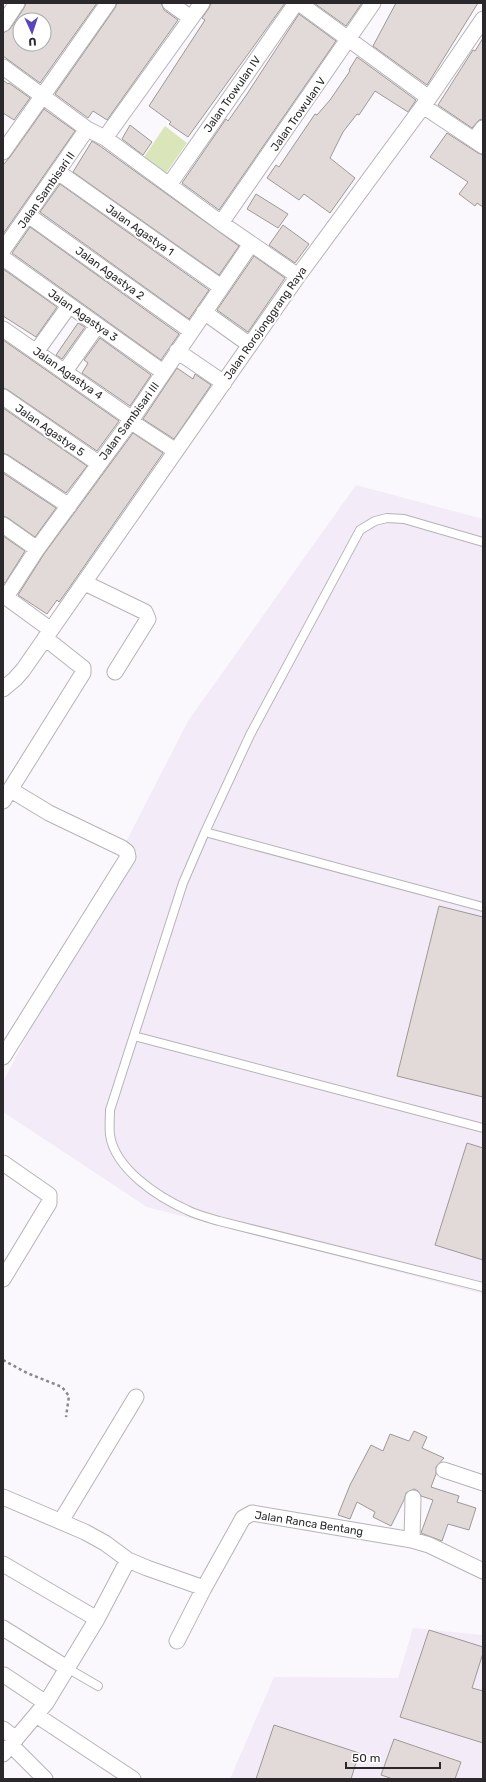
<svg xmlns="http://www.w3.org/2000/svg" width="486" height="1782" viewBox="0 0 486 1782" font-family="Rubik,sans-serif">
<style>
.built{fill:#f3ebf7}
.green{fill:#dae6ba}
.building{fill:#e1dad9;stroke:#9e9897;fill-rule:evenodd}
.lines{fill:none;stroke-linecap:round;stroke-linejoin:round}
.service-casing{stroke:#b6b3b7;stroke-width:10}
.minor-casing{stroke:#b6b3b7;stroke-width:17}
.path{stroke:#8a888b;stroke-width:2.5;stroke-dasharray:3 3;stroke-linecap:butt}
.service{stroke:#fff;stroke-width:8}
.minor{stroke:#fff;stroke-width:15}
.labels{text-anchor:middle;stroke-width:4;stroke-linejoin:round;paint-order:stroke}
.street-label{font-size:11px;fill:#2a282a;stroke:#fff}
</style>
<rect width="100%" height="100%" fill="#fbf8fd"/>
<!-- built -->
<path class="built" d="M356,485l127,34v775l-336,-87 -144,-95v-30l185,-361z
M413,1628l70,7v144h-253l44,-102 124,1z"/>
<!-- green -->
<path class="green" d="M165,126l22,17 -21,30 -22,-16z"/>
<!-- building -->
<path class="building" d="M26,3h71l-57,80 -37,-27v-23l7,-4 14,-21zM20,20h24v24h-24z
M117,3h44l3,7 14,10 -71,100 -14,-9 -5,7 -33,-24 60,-86z
M211,3h74l-97,134 -19,-13 2,-2 -22,-16 56,-86 -3,-2 7,-10z
M314,3h48l-16,23z
M396,3h82l-51,82 -54,-39z
M299,14l37,27 -117,169 -37,-27 44,-64 2,2 19,-27z
M483,38v81l-4,1 -7,8 -34,-23 35,-55 2,1z
M357,57l59,43 -8,12 -33,-21 -16,24 -2,-1 -14,18 -13,26 25,20 -25,35 -26,-19 -5,6 -32,-22 9,-13 3,2 36,-53 2,1 13,-15 20,-29 -1,-1z
M3,80l5,4 1,-1 21,15 -16,22 -11,-7z
M44,109l31,22 -72,103v-69l7,-8z
M130,125l22,17 -9,13 -21,-16z
M447,133l31,20 5,2v52l-6,-4 -2,3 -16,-12 9,-12 -38,-25z
M92,141l8,5 139,100 -20,29 -146,-103z
M60,184l149,106 -20,29 -149,-107z
M256,194l32,20 -10,14 -31,-19z
M283,225l26,19 -14,19 -26,-18z
M30,227l149,107 -18,26 -149,-107z
M254,256l31,22 -37,54 -31,-22z
M3,269l54,38 -21,30 -33,-21z
M78,323l7,4 -23,32 -6,-4z
M100,338l51,37 -21,31 -48,-33 6,-10 -4,-3z
M3,340l116,81 -22,30 -89,-61 -5,-2z
M177,368l16,11 2,-5 16,11 -37,54 -31,-20z
M3,408l84,58 -21,27 -58,-38 -5,-2z
M133,433l30,20 -96,138 -8,11 -2,-2 -10,14 -29,-19 26,-41z
M3,473l53,35 -21,29 -27,-19 -5,-2z
M3,536l22,15 -20,32 -2,-1z
M439,906l44,11v180l-86,-21z
M467,1143l16,5v112l-48,-15z
M414,1431l13,6 -5,11 22,10 -8,9v7l-5,13 28,9 -2,6 19,6 -7,22 -21,-6 -6,17 -21,-8 12,-33 -12,-4 -3,-5 -4,-2 -8,4 -2,7 -13,26 -18,-9 2,-5 -18,-10 -7,17 -12,-4 12,-30 21,-40 12,6 7,-17 19,7z
M429,1630l54,17v6l-11,35 11,3v52l-83,-26z
M274,1725l85,28 -8,26h-95z
M394,1739l67,23 -6,17h-62l-12,-4z"/>
<g class="lines">
<defs>
<path id="service" d="M483,542l-79,-23 -17,-1 -12,3 -15,9 -110,205 -45,97 -22,51 -73,227c0,8 -1,17 0,25 5,34 48,62 77,75 10,5 22,8 32,11l264,66
M205,832l278,75
M134,1036l349,92
M67,1668l31,18"/>
<path id="minor" d="M170,3l21,15
M299,3l130,95
M3,24l14,-21
M3,67l84,62 18,9 116,85 77,53
M423,106l60,40
M105,138l97,-135
M474,140l9,-12
M3,152l105,-149
M58,172l163,115
M169,185l127,-182
M28,215l163,116
M221,223l152,-220
M3,250l84,-121
M3,258l160,114
M204,312l46,33
M3,329l129,90
M177,351l47,32
M36,352l33,-46
M65,371l32,-45
M3,397l95,66
M130,421l46,30
M3,462l66,44
M3,525l34,24
M85,583l60,29 3,7 -33,53
M3,595l48,35
M6,597l31,-48 95,-130 119,-175
M3,689l12,-10 8,-9 275,-394 131,-178 54,-79
M3,801l80,-128v-5l-38,-30
M3,1057l125,-200 -1,-5 -5,-4 -73,-35 -38,-23
M3,1163l46,32v8l-46,76
M444,1470l39,13
M3,1497l82,35 20,11 23,17 19,8 57,20 39,-70 9,-5 160,27 17,5 54,26
M61,1521l75,-124
M412,1540l1,-42
M3,1564l94,55
M3,1628l64,40
M177,1641l27,-53
M4,1675l42,28
M36,1715l97,64
M3,1729l13,10
M11,1745l34,34
M3,1754l43,-51 51,-84 31,-59"/>
</defs>
<!-- service casing -->
<use href="#service" class="service-casing"/>
<!-- minor casing -->
<use href="#minor" class="minor-casing"/>
<!-- path -->
<path class="path" d="M3,1360l24,13 35,14 7,9 -3,21"/>
<!-- service -->
<use href="#service" class="service"/>
<!-- minor -->
<use href="#minor" class="minor"/>
</g>
<g class="labels">
<!-- street labels -->
<g class="street-label">
<text transform="translate(232 94) rotate(-55)" y="4">Jalan Trowulan IV</text>
<text transform="translate(298 114) rotate(-55)" y="4">Jalan Trowulan V</text>
<text transform="translate(46 190) rotate(-55)" y="4">Jalan Sambisari II</text>
<text transform="translate(140 230) rotate(35)" y="4">Jalan Agastya 1</text>
<text transform="translate(110 273) rotate(36)" y="4">Jalan Agastya 2</text>
<text transform="translate(83 315) rotate(35)" y="4">Jalan Agastya 3</text>
<text transform="translate(265 323) rotate(-55)" y="4">Jalan Rorojonggrang Raya</text>
<text transform="translate(68 373) rotate(35)" y="4">Jalan Agastya 4</text>
<text transform="translate(129 421) rotate(-54)" y="4">Jalan Sambisari III</text>
<text transform="translate(50 430) rotate(35)" y="4">Jalan Agastya 5</text>
<text transform="translate(309 1523) rotate(9)" y="4">Jalan Ranca Bentang</text>
</g>
</g>
<!-- border -->
<rect width="486" height="1782" fill="none" stroke="#2a282a" stroke-width="8"/>
<!-- north arrow -->
<g transform="translate(32 32) rotate(177)"><circle r="19" fill="#ffffff" stroke="#aaa9aa"/>
<path d="M0-3L7 15L0 10L-7 15Z" fill="#5b45bd"/>
<text y="-6" font-size="11" font-weight="bold" text-anchor="middle" fill="#2a282a">U</text>
</g>
<!-- scale -->
<path d="M346 1762v6h94v-6" fill="none" stroke="#2a282a" stroke-width="2"/>
<text x="352" y="1762" font-size="12" fill="#2a282a" stroke="#ffffff" stroke-width="3" paint-order="stroke">50 m</text>
</svg>
